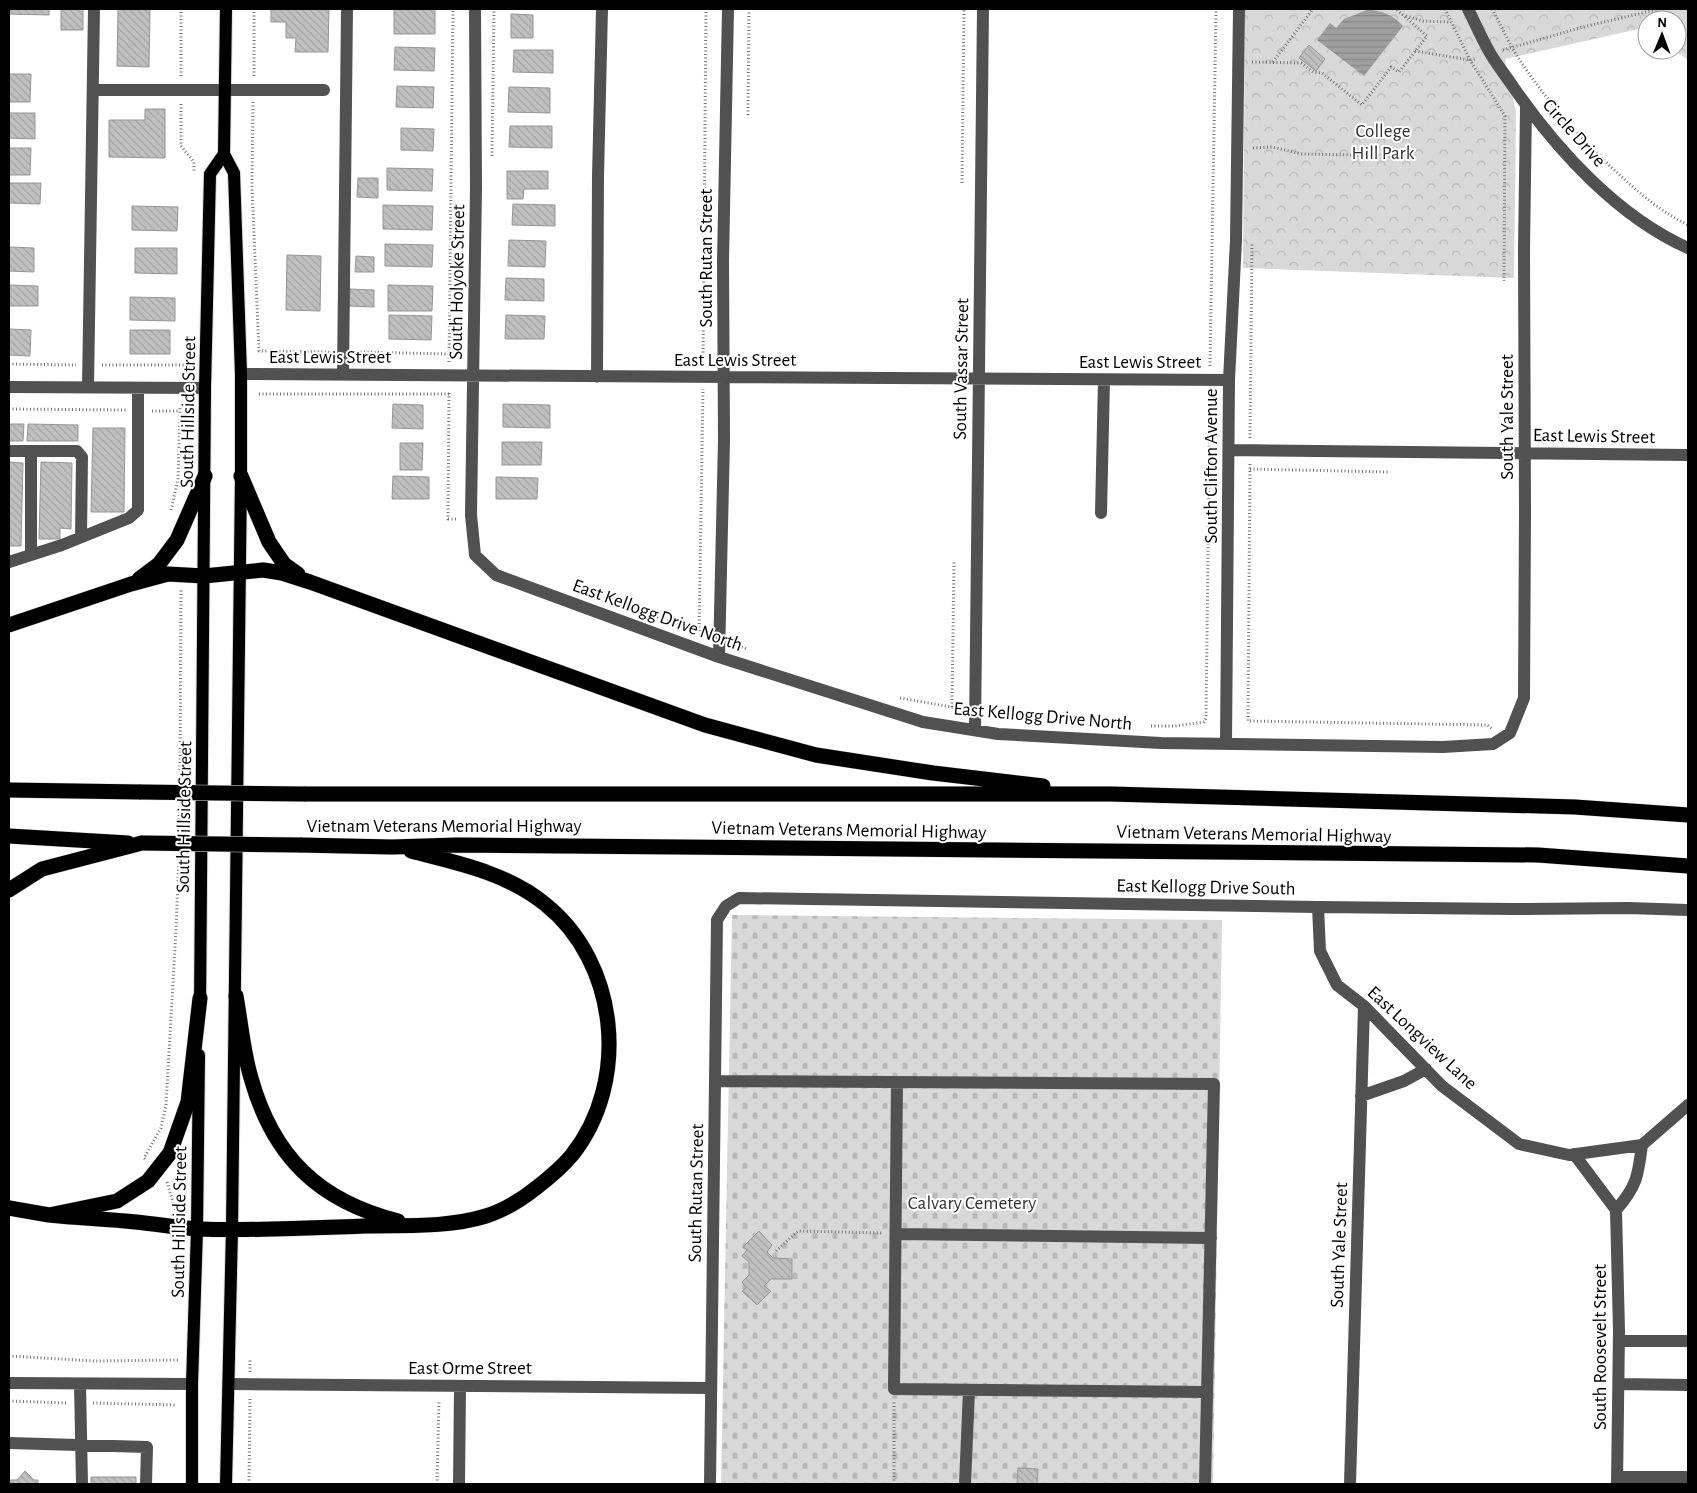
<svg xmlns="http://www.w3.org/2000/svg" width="1697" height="1493" viewBox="0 0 1697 1493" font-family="'Alegreya Sans',sans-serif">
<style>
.forest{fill:url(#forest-crowns)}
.cemetery{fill:url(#cemetery-stones)}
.water{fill:url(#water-rules)}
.building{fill:url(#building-back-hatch);stroke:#959595}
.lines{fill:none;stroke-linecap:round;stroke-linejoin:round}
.major-casing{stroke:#dbdbdb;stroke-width:14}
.highway-casing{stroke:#dbdbdb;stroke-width:16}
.path{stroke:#737373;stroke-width:3;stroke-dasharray:1 2.5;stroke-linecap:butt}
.minor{stroke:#515151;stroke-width:12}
.major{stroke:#000;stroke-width:12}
.highway{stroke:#000;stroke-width:15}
.highway-bridge-casing{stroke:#dbdbdb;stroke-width:16;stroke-linecap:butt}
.highway-bridge{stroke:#000;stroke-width:15}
.labels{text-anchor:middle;stroke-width:4;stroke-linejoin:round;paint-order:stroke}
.park-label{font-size:19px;fill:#2f2f2f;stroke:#fff}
.street-label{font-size:19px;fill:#000;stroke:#fff}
</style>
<defs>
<pattern id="forest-crowns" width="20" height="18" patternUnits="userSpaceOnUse" patternTransform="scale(1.25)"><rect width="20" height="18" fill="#d8d8d8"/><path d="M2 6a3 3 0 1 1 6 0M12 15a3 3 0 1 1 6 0" fill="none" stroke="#b8b8b8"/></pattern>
<pattern id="cemetery-stones" width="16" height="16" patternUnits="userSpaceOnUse" patternTransform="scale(1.25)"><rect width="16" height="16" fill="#d8d8d8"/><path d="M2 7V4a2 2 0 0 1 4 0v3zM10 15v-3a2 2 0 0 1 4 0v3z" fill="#b8b8b8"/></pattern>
<pattern id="water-rules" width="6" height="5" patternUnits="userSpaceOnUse" patternTransform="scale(1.25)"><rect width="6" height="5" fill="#9f9f9f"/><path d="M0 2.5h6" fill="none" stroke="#878787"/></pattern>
<pattern id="building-back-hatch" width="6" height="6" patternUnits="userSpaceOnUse" patternTransform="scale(1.25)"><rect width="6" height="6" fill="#c0c0c0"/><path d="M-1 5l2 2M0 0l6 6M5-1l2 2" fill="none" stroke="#a3a3a3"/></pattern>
</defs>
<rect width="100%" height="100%" fill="#fff"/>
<!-- forest -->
<path class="forest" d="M1245,9h443v51l-14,-10h3v-30h-30v11l-4,-3 -138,31 11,54 -2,165 -271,-10z"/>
<!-- cemetery -->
<path class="cemetery" d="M732,915l490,5 -9,564h-492z"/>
<!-- water -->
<path class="water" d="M1367,10c15,0 26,5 36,16l-39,50 -47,-36 13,-17 6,5 8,-9z"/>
<!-- building -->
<path class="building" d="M9,9h40v6l-40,-1z
M61,9h22v21h-22z
M118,9h32l-1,58 -32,-1z
M271,9h58l-1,43h-33l1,-14h-10v-16h-15z
M394,9h41v25h-41z
M511,14l22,1v23h-22z
M1309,45l16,14 -9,12 -17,-13z
M395,47l40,1 -1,23 -40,-1z
M514,50h39v23l-40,-1z
M9,74h22l-1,28h-21z
M397,86l37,1 -1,21 -37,-1z
M509,87l41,1v25l-42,-1z
M145,109h20v49l-56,-1v-37h36z
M9,113h26v26l-26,-1z
M510,126h42v22l-43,-1z
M401,128l33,1 -1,22 -32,-1z
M9,148h22l-1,27h-21z
M387,168l46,1 -1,22 -45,-1z
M507,171h41v18h-24l-1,10h-16z
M358,178h20v20l-21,-1z
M9,183h32l-1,21 -31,-1z
M513,204l42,1v21l-43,-1z
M383,205l50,1 -1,24 -49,-1z
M132,206l46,1 -1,24 -45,-1z
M509,240l37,1 -1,26 -37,-1z
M385,244l48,1 -1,22 -47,-1z
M9,247l25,1v24l-25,-1z
M135,248h42v26l-42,-1z
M287,255l34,1 -1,55 -34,-1z
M356,256l18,1v15h-19z
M506,278l38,1v22l-39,-1z
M9,285l29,1v20h-29z
M388,285l45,1 -1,25h-44z
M350,289l24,1v17l-25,-1z
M130,297l45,1v23l-45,-1z
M389,315l43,1 -1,24 -42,-1z
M506,315l39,1 -1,23h-39z
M9,329l22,1 -1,26 -21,-1z
M130,330h40v24h-40z
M393,404l30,1v24l-31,-1z
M503,404l47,1v23l-47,-1z
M9,424h15l-1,17h-14z
M28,424l50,1v16h-51z
M93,428h32l-1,84h-33z
M502,442h40l-1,23h-39z
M400,443h23l-1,27h-22z
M9,462l14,1 -2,83h-12v4z
M41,462l31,1 -1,66 -11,-1v11h-21z
M393,476l36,1v22h-37z
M496,477l42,1 -1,21h-41z
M759,1231l13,14 -5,7 6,6 19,1v20h-21l-7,7 7,5 -14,14 -15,-14 4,-3 -4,-6 7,-7v-13l-7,-6 5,-6 -4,-3z
M1018,1468l20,1 -1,15h-20z
M25,1471l9,9h4v4h-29v-4h8z
M91,1477h45v7h-45z"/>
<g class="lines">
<defs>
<path id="major" d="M200,1008l5,-620 5,-214 14,-20
M192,1484v-100l5,-155 2,-174
M226,1484l6,-255 9,-753v-102l-7,-201 -10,-19 2,-145"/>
<path id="highway" d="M241,476l28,66 15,22 14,10
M139,579l20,-15 18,-24 28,-64
M9,625l122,-41 37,-10 36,2 59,-6 19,3 28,9 395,143 111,30 117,18 110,13
M9,790l132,2
M304,794h807l464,13 113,8
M9,836l119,7
M300,845l92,2 65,-2 1081,10 150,11
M9,890l33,-21 100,-26
M236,996c5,27 7,56 15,82 22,79 68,123 147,143
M9,1208l40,7 68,-14 31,-20 22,-28 18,-51 12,-104
M49,1215c29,3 58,4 87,7 21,2 42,6 63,7 55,2 111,-1 166,-3 39,-1 82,2 121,-10 19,-6 35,-16 50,-28 13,-10 26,-21 36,-33 58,-73 47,-192 -27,-251 -38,-31 -87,-41 -134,-53"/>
</defs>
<!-- major casing -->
<use href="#major" class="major-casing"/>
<!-- highway casing -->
<use href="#highway" class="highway-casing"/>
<!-- path -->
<path class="path" d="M1445,9l25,51 35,56 -1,165
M1492,9c10,18 18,37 29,53 26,39 56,72 89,104 26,24 46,43 78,59
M1406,16l17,5 27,1
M1503,50l80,-23 76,-18
M1415,51l55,9 7,-2
M1252,62l49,1 12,9 9,1 40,32 29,-38 8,5 28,-36 -31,-27
M1273,62l40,-53
M181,76v-67
M254,76v-67
M253,102l-1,85 7,164 72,1
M181,104v42l13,16v11
M748,115l1,-106
M1253,148l19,-1 30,7 106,2
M492,156l2,-147
M962,183l2,-174
M357,352l92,2
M449,362l4,-353
M703,363l3,-354
M9,364l67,1
M102,365h91
M1210,366l6,-357
M449,393l-1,126h9
M259,394h190
M9,409l117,1
M152,411h27
M1250,438l2,-196
M1250,464l-2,257 239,4 6,4
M1250,469l138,3
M171,510l7,-31 2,-71
M657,617l48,16
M699,631l4,-242
M732,643l15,6
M900,698l63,11
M952,707l2,-145
M989,714l36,6
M1151,726h24l29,-4 2,-4 4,-326
M180,777l1,-189
M179,830v-24
M145,1159l-1,-1 17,-30 5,-23 10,-175 3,-72
M167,1182l9,30
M776,1251l22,-20 85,2
M9,1356l85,5 84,-1
M250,1372v-12
M439,1374v-8
M9,1401l58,2
M93,1403l84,2
M249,1484l1,-86
M437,1484l2,-84
M894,1484v-82"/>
<!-- minor -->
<path class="minor" d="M475,9l1,179 -5,327 4,40 21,20 223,82 204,65 75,12 163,9 282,4 50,-3 17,-11 14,-35 1,-185 -1,-264 2,-143
M1468,9c7,14 14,30 22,44 7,12 16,23 24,35 43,62 104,129 174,160
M94,90h230
M241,374l988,6
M343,375l4,-366
M597,377l1,-201 4,-167
M9,387l196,1
M88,387l6,-378
M1229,450l459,5
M9,451h68l5,6 -1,80
M31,451v104
M1101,513l3,-133
M9,562l53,-17 67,-27 9,-8v-122
M719,657l5,-217 -1,-179 5,-252
M975,730l8,-721
M1226,744l3,-364 7,-140 3,-231
M1318,907l2,44 17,34 27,21 78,80 77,58 50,11 73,-10 46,-40
M715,1081l499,3 -9,400
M897,1083l-3,306 313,3
M1361,1096l43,-15 22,-12
M1574,1154l42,56c21,-24 22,-34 26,-65
M1616,1210l3,121 -2,153
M896,1234l315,4
M1619,1341h69
M9,1383l183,1
M80,1384l2,100
M230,1384l481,4
M1619,1384l69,1
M9,1443l138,4 -1,37
M1617,1477h71
M459,1484l1,-98
M710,1484l7,-564 9,-14 13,-8 579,9 196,2 114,-1 60,2
M965,1484l4,-94
M1350,1484l14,-478"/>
<!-- major -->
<use href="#major" class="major"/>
<!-- highway -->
<use href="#highway" class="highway"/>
<defs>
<path id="highway-bridge" d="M141,792l163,2
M142,843l158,2"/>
</defs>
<!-- highway-bridge casing -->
<use href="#highway-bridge" class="highway-bridge-casing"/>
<!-- highway-bridge -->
<use href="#highway-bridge" class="highway-bridge"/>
</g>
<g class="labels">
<!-- park labels -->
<g class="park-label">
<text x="1383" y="137">College<tspan x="1383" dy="22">Hill Park</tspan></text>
<text x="972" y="1209">Calvary Cemetery</text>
</g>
<!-- street labels -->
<g class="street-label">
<text transform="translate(1575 132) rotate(48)" y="7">Circle Drive</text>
<text transform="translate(705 258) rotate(-90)" y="7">South Rutan Street</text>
<text transform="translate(456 282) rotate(-89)" y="7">South Holyoke Street</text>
<text x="330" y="363">East Lewis Street</text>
<text x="735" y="366">East Lewis Street</text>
<text x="1140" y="368">East Lewis Street</text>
<text transform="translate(960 369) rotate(-89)" y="7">South Vassar Street</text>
<text transform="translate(187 412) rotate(-89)" y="7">South Hillside Street</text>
<text transform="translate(1506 417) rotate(-90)" y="7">South Yale Street</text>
<text transform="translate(1594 435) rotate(1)" y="7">East Lewis Street</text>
<text transform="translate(1210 466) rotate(-90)" y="7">South Clifton Avenue</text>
<text transform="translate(658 614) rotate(20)" y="7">East Kellogg Drive North</text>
<text transform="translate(1043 715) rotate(5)" y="7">East Kellogg Drive North</text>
<text transform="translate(183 817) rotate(-89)" y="7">South Hillside Street</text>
<text x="444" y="832">Vietnam Veterans Memorial Highway</text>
<text transform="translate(849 829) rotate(1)" y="7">Vietnam Veterans Memorial Highway</text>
<text transform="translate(1254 833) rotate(1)" y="7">Vietnam Veterans Memorial Highway</text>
<text transform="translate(1206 886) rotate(1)" y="7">East Kellogg Drive South</text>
<text transform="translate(1423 1037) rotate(43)" y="7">East Longview Lane</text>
<text transform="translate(695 1193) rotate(-89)" y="7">South Rutan Street</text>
<text transform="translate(178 1222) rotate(-89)" y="7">South Hillside Street</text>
<text transform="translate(1338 1245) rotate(-88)" y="7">South Yale Street</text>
<text transform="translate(1599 1347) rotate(-90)" y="7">South Roosevelt Street</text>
<text x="470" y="1374">East Orme Street</text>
</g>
</g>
<!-- border -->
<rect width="1697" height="1493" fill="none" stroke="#000000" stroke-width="20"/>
<!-- north arrow -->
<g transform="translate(1662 35) rotate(1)"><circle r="24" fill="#ffffff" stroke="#999999"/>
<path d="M0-4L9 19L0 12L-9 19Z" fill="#000000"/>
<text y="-8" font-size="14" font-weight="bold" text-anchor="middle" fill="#000000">N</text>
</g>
</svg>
